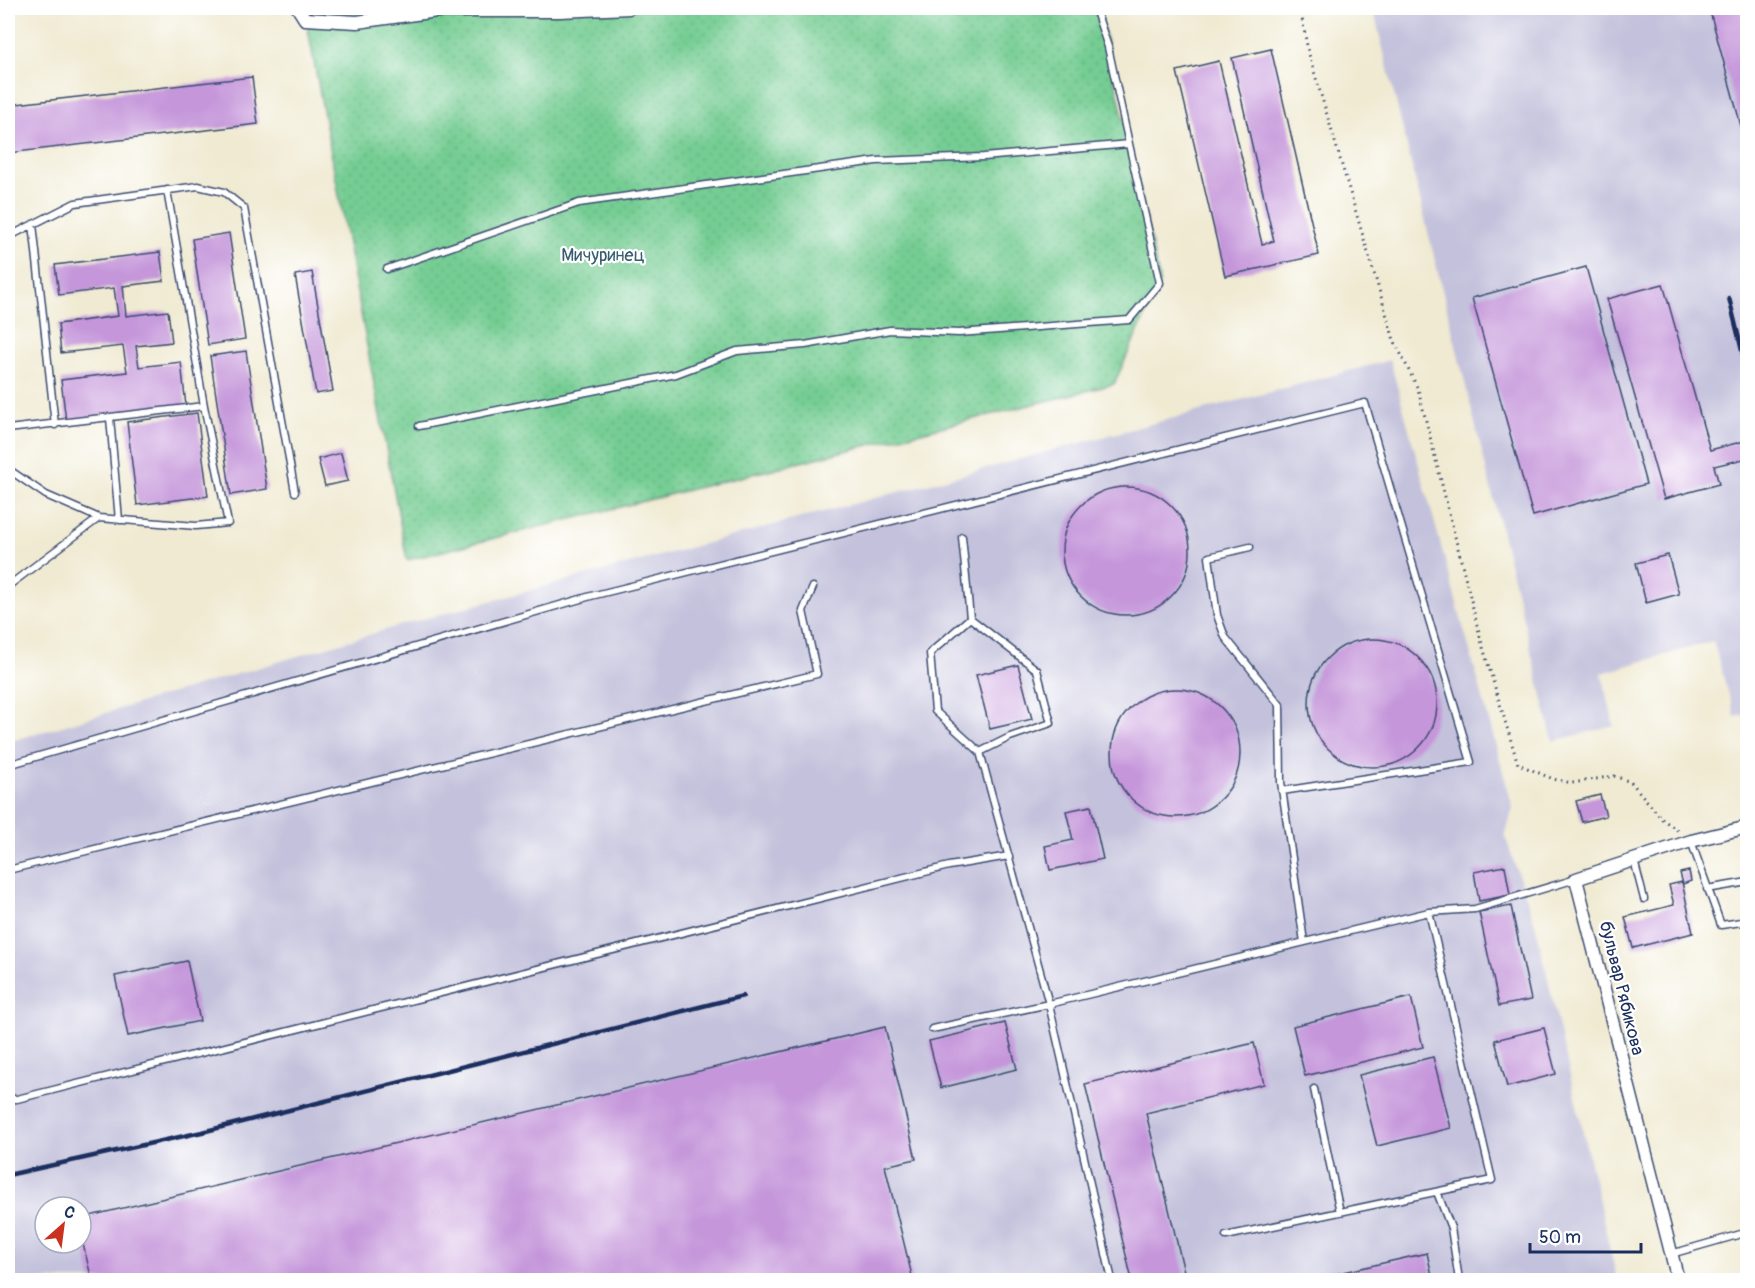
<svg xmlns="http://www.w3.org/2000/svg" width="1755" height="1288" viewBox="0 0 1755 1288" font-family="Pangolin,sans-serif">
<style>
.industrial{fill:#c3c1db;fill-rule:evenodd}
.garden{fill:url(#garden-dots);stroke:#487e78;stroke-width:1.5}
.building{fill:#c596da}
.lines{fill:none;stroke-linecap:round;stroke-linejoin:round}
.lane-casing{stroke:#3b4b6f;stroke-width:9}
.street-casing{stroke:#3b4b6f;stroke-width:15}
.path{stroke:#3b4b6f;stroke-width:3;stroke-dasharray:1.5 4.5;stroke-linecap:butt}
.lane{stroke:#fff;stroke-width:6}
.street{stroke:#fff;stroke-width:12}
.rail{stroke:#1b2f5e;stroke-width:4.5}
.labels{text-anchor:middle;stroke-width:4.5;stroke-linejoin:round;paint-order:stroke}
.park-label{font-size:18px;fill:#365e6e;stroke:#fff}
.street-label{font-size:18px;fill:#1b2f5e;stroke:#fff}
</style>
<defs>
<pattern id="garden-dots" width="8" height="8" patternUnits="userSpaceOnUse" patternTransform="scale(1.5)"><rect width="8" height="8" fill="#75cd93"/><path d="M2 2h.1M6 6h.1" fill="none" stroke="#65b081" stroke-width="1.8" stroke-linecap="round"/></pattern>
</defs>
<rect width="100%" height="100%" fill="#fff"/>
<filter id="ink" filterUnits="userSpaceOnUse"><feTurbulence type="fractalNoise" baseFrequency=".0167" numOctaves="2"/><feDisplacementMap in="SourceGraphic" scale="12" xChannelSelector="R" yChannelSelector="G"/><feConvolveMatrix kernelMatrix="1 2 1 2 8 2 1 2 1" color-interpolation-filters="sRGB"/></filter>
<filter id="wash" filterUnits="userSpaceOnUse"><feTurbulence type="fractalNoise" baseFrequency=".008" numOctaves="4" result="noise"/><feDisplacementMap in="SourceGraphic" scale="24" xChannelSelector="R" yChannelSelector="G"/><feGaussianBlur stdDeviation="1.35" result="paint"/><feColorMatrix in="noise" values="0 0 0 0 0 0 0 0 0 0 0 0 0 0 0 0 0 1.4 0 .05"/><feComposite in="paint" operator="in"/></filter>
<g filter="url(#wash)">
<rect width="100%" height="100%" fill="#f0ead2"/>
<!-- industrial -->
<path class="industrial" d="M1373,8h374v706l-12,3 -22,-76 -111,32 12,53 -61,15z
M1390,360l123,448 -8,28 30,87 82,357h-1609v-538l397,-118zM45,1207h36v36h-36z"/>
<!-- garden -->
<path class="garden" d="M304,8h795l61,275 -46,101 -707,176z"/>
<g id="blocks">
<!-- building -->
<path class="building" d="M1709,8h39v140h-1z
M1271,49l48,206 -94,21 -48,-205 42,-10 43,183 12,-3 -42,-183z
M252,77l6,47 -250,29v-48z
M229,233l16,106 -37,6 -16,-106z
M160,252l4,29 -41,5 3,30 42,-5 4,31 -36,4 3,21 42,-5 5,44 -120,15 -5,-41 66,-8 -4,-26 -62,7 -3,-29 60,-8 -4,-28 -55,7 -4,-30z
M1586,267l60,217 -113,32 -61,-218z
M312,272l21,119 -17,3 -21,-119z
M1663,284l47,166 38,-10v18l-34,8 5,18 -55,15 -57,-200z
M246,351l21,138 -36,6 -21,-139z
M197,413l11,83 -71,9 -10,-83z
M341,453l7,28 -23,5 -7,-27z
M1062 551a64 64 0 1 1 128 0a64 64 0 1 1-128 0Z
M1668,555l11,39 -33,9 -10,-40z
M1309 703a64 64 0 1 1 128 0a64 64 0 1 1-128 0Z
M1018,665l14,54 -42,10 -14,-54z
M1112 753a64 64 0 1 1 128 0a64 64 0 1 1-128 0Z
M1600,795l6,21 -24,6 -6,-21z
M1091,806l12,53 -53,11 -5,-24 28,-6 -7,-29z
M1505,866l5,29 -31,6 -5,-29z
M1689,871l2,10 -8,3 -3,-11z
M1682,882l11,51 -60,15 -8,-31 49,-12 -5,-20z
M1511,906l20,94 -32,6 -20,-94z
M187,961l13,60 -72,15 -13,-60z
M1411,997l12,50 -118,29 -12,-50z
M1005,1023l12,46 -76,19 -12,-47z
M885,1027l31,132 -31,7 28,114h-821l-11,-44v-18z
M1544,1028l12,46 -49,13 -12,-47z
M1254,1043l10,41 -118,29 40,167h-54l-47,-196z
M1433,1057l18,71 -74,18 -18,-71z
M1427,1253l6,27h-124z"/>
</g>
</g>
<g filter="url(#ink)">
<use href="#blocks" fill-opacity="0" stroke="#3b4b6f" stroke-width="1.5"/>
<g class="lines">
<defs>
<path id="lane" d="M167,190l37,216
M33,224l22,201
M8,237l67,-34 123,-17 26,6 20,16 51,284
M387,269l192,-66 297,-42 108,-4 145,-13 -21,-97 -13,-39
M110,418l9,102
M419,426l257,-52 61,-23 68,-6 85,-15 69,3 170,-13 31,-37 -31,-139
M8,429l196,-23 24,117 -32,3 -97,-8 -53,-23 -38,-26
M962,537l8,81 67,52 14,53 -41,14 -30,15
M1250,547l-41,10 8,58 8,22 55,68 1,77 23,160
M8,586l91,-68
M970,618l-40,35 5,58 45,41 69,252 63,276
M8,765l583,-169 774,-193 106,359 -189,29
M1691,841l30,84 27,-4
M1634,860l10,39
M8,870l809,-196 -14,-63 10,-24
M1707,889l41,-7
M932,1029l117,-25 380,-92 46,-3 101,-30
M1314,1089l26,123
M8,1099h9l932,-233 60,-10
M1437,1192l14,36 8,52
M1226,1236l266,-56 -63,-268
M1671,1254l77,-22"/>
<path id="street" d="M298,8l7,11 52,3 80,-11h123l69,-3
M1678,1280l-102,-401 115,-38 57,-14"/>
</defs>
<!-- lane casing -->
<use href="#lane" class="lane-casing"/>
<!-- street casing -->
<use href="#street" class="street-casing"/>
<!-- path -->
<path class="path" d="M1300,8l8,43 86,289 24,49 64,255 36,120 35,15 19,4 42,-7 17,6 31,37 18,13"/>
<!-- lane -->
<use href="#lane" class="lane"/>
<!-- street -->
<use href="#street" class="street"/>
<!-- rail -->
<path class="rail" d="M1729,298l19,77
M8,1175l194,-43 541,-136"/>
</g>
</g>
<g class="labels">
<!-- park labels -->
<g class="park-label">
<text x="603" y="261">Мичуринец</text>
</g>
<!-- street labels -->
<g class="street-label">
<text transform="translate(1622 988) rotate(76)" y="6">бульвар Рябикова</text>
</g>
</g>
<!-- margin -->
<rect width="1755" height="1288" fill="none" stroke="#fff" stroke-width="30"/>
<!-- north arrow -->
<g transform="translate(63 1225) rotate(28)"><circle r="28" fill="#ffffff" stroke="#a4acbf" stroke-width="1.5"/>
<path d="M0-4.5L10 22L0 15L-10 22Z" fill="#c8321e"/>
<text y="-9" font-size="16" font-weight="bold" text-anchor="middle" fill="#1b2f5e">С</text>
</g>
<!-- scale -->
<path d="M1530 1243v9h111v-9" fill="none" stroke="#1b2f5e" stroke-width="3"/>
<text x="1539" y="1243" font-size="18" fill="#1b2f5e" stroke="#ffffff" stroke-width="4.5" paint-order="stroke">50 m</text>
</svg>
